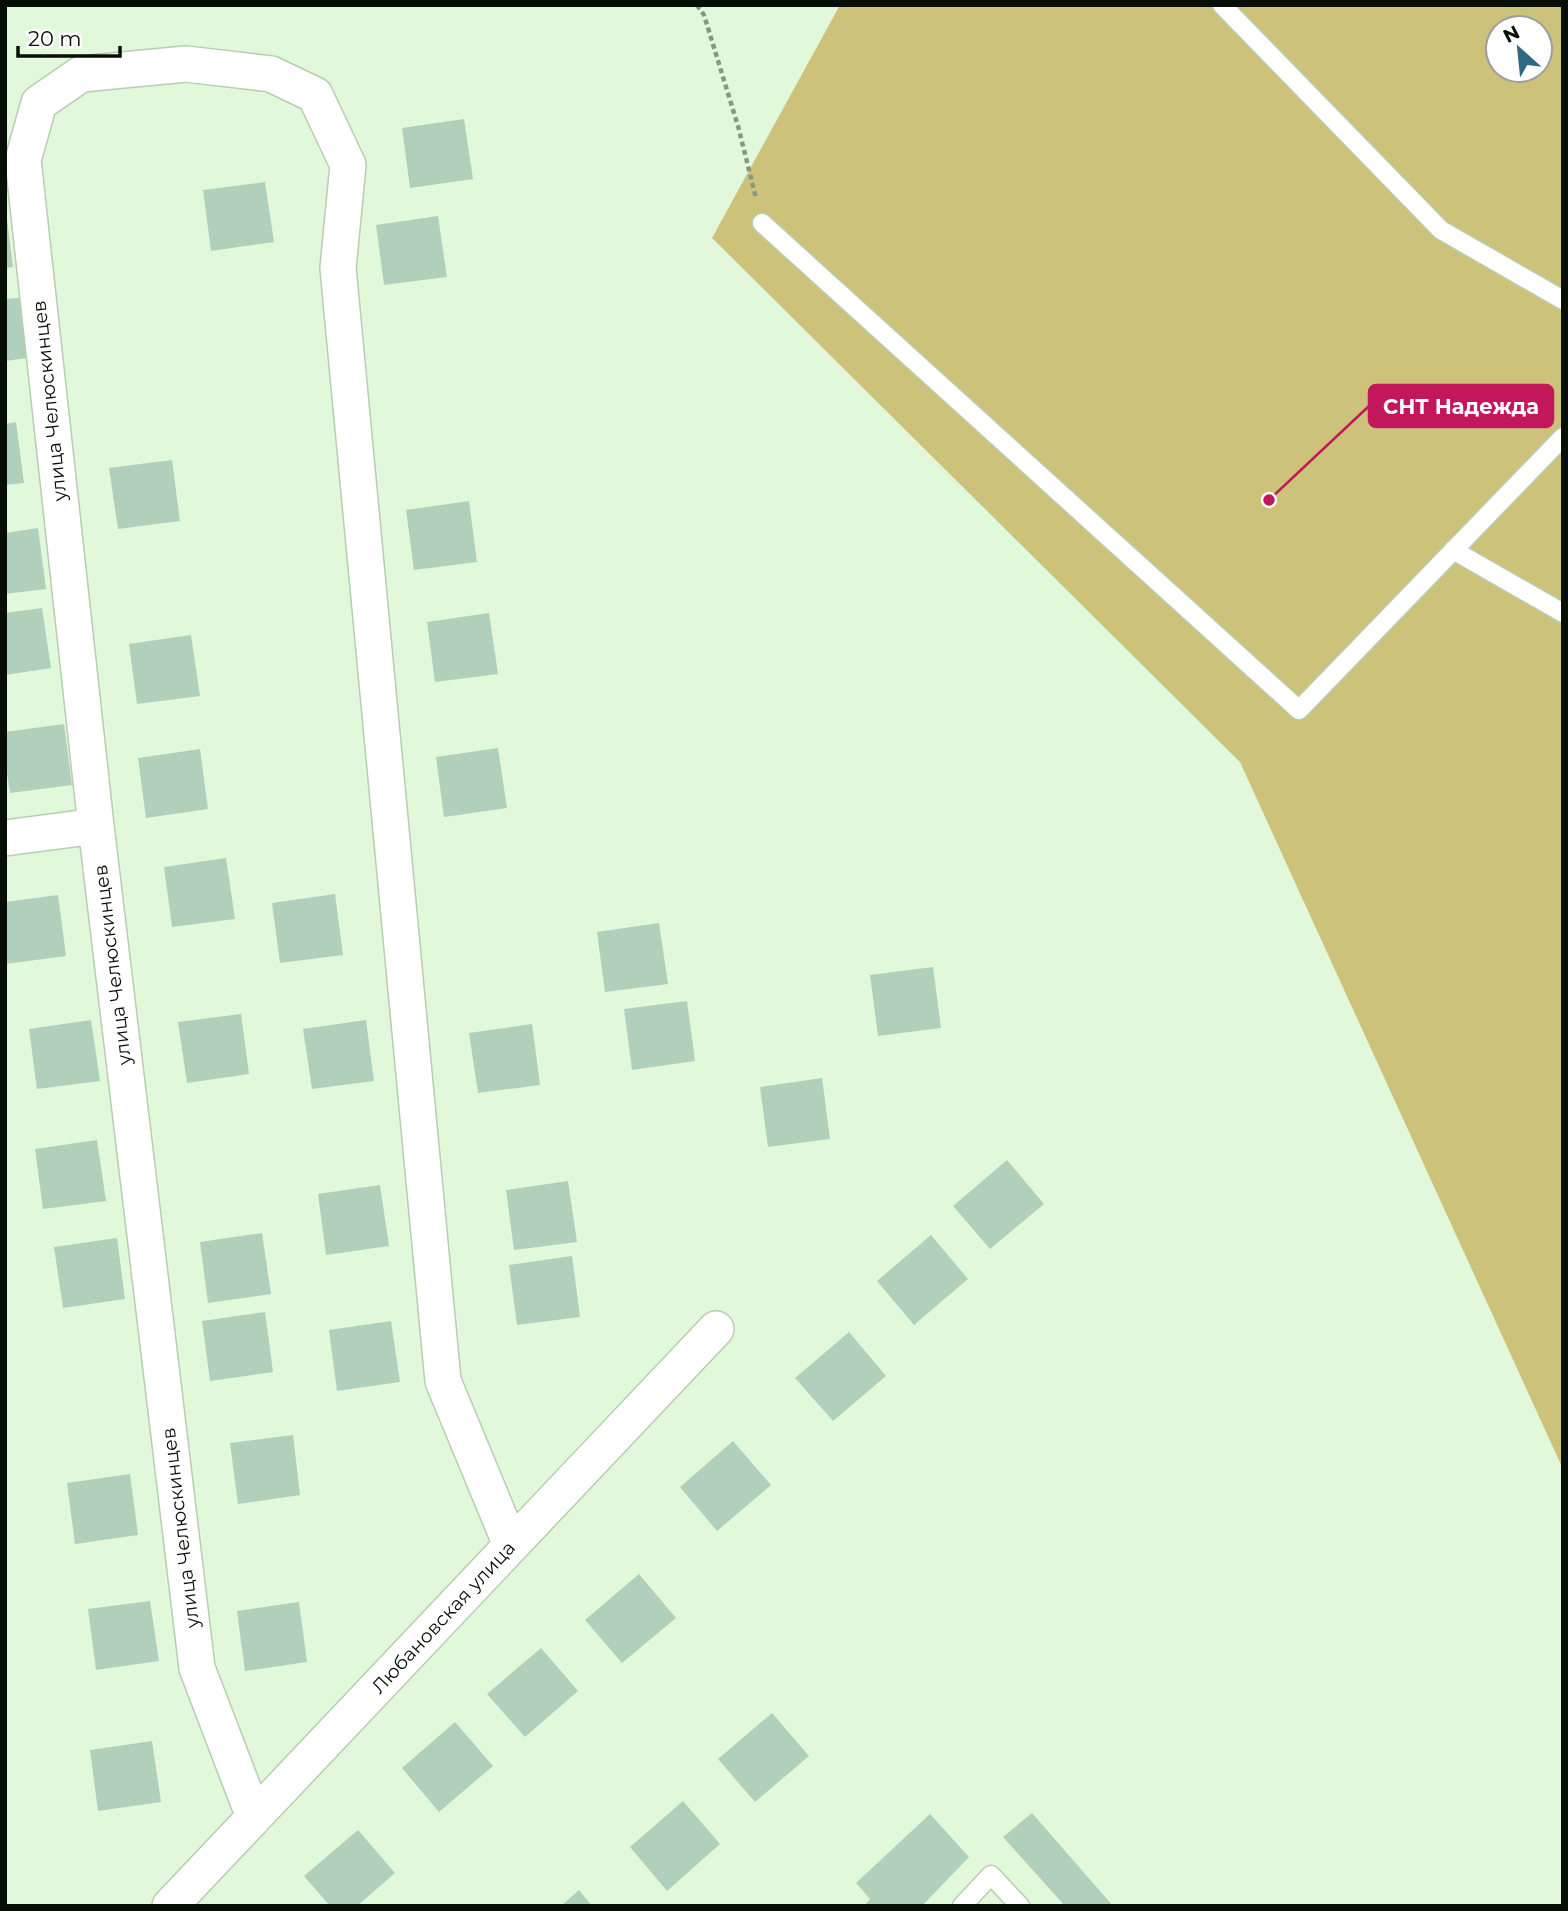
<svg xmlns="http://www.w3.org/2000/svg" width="1568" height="1911" viewBox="0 0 1568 1911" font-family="Montserrat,sans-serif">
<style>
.green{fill:#ccc27a;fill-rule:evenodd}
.building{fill:#b0d0bb}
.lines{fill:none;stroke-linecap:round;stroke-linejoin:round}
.service-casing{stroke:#b8cdb1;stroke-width:21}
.minor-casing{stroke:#b8cdb1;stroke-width:38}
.path{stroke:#889783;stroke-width:4.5;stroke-dasharray:5 3.5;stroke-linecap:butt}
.service{stroke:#fff;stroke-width:18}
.minor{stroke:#fff;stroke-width:35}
.labels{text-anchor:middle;stroke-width:7;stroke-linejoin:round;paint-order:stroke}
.street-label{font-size:19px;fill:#070e05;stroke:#fff}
.leader{fill:none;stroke:#c2185b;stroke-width:2.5}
.callout-dot{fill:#c2185b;stroke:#fff;stroke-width:2.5}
.callout{fill:#c2185b;stroke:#c2185b;stroke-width:2.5}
.callout-label{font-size:21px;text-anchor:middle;font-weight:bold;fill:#fff}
</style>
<rect width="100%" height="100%" fill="#e2f8db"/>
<!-- green -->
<path class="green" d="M840,5h723v1464l-323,-707 -528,-524zM1498,28h42v42h-42z"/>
<!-- building -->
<path class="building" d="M464,119l9,60 -63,9 -8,-60z
M265,182l9,60 -63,9 -8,-61z
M438,216l9,61 -63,8 -8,-60z
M7,219l6,48 -8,1v-48z
M19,298l9,60 -23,3v-62z
M16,422l8,61 -19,2v-61z
M172,460l8,61 -62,8 -9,-61z
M469,501l8,61 -63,8 -8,-60z
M38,528l8,61 -41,5v-61z
M42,608l9,60 -46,7v-62z
M489,613l9,61 -63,8 -8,-60z
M191,635l9,61 -63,8 -8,-60z
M64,724l8,61 -62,8 -5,-33v-28z
M498,748l9,60 -63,9 -8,-60z
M200,749l8,60 -62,9 -8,-60z
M226,858l9,61 -63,8 -8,-60z
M335,894l8,61 -63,8 -8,-60z
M58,895l8,61 -61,8v-62z
M659,923l9,61 -63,8 -8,-60z
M933,967l8,61 -63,8 -8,-61z
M687,1001l8,60 -63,9 -8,-61z
M241,1014l8,60 -62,9 -9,-61z
M91,1020l9,61 -63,8 -8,-60z
M366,1020l8,61 -62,8 -9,-60z
M532,1024l8,61 -62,8 -9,-60z
M822,1078l8,61 -62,8 -8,-60z
M97,1140l9,61 -63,8 -8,-60z
M1007,1160l37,44 -54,45 -37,-43z
M568,1181l9,61 -63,8 -8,-60z
M380,1185l9,61 -63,9 -8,-61z
M262,1233l9,61 -63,9 -8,-61z
M931,1235l37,44 -54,46 -37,-44z
M117,1238l8,61 -62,9 -9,-61z
M572,1256l8,61 -63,8 -8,-60z
M265,1312l8,60 -63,9 -8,-60z
M391,1321l9,61 -63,9 -8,-61z
M849,1332l37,44 -53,45 -38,-43z
M293,1435l7,60 -62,9 -8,-61z
M733,1441l38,44 -54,46 -37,-44z
M130,1474l8,61 -63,9 -8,-61z
M639,1574l37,44 -54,45 -37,-43z
M150,1601l9,60 -63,9 -8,-61z
M299,1602l8,60 -62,9 -8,-60z
M541,1648l37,43 -53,46 -38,-43z
M772,1713l37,43 -54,46 -37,-43z
M455,1722l38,44 -54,46 -37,-44z
M152,1741l9,61 -63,9 -8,-61z
M683,1801l37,43 -53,47 -37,-44z
M1032,1813l81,93h-48l-62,-69z
M930,1814l39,43 -47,49h-58l6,-7 -14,-16z
M358,1830l37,43 -38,33h-27l-26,-30z
M579,1890l13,16h-31z"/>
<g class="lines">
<defs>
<path id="service" d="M1222,5l219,225 122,70
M762,223l537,487 264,-273
M1453,550l110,63
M962,1906l29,-31 29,31"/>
<path id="minor" d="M5,838l91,-12
M254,1817l-57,-149 -101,-842 -73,-666 16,-57 42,-29 105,-10 85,10 44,21 33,70 -10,103 105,1113 68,164
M170,1906l546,-577"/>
</defs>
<!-- service casing -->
<use href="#service" class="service-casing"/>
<!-- minor casing -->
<use href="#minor" class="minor-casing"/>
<!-- path -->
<path class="path" d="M697,5l7,10 34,111 18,72"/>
<!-- service -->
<use href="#service" class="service"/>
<!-- minor -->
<use href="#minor" class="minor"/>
</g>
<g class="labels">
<!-- street labels -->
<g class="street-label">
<text transform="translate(49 401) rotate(-96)" y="7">улица Челюскинцев</text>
<text transform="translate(112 965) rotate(-97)" y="7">улица Челюскинцев</text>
<text transform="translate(180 1528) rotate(-97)" y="7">улица Челюскинцев</text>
<text transform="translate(443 1617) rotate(-47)" y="7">Любановская улица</text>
</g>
</g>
<!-- callouts -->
<path class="leader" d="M1269 500L1369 406"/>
<circle class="callout-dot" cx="1269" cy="500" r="7"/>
<rect class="callout" x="1369" y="385" width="184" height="42" rx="7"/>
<g class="callout-label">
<text x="1461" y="414">СНТ Надежда</text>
</g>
<!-- border -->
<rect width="1568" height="1911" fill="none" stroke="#070e05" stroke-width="14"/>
<!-- north arrow -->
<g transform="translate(1519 49) rotate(333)"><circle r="33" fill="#ffffff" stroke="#9c9f9b" stroke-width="2"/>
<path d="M0-5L12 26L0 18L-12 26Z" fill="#2e6881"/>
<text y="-10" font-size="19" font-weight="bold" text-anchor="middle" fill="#070e05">N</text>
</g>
<!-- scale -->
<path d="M18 46v10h102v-10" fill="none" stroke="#070e05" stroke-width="3.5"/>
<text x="28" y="46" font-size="21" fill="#070e05" stroke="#ffffff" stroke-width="5" paint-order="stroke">20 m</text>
</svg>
